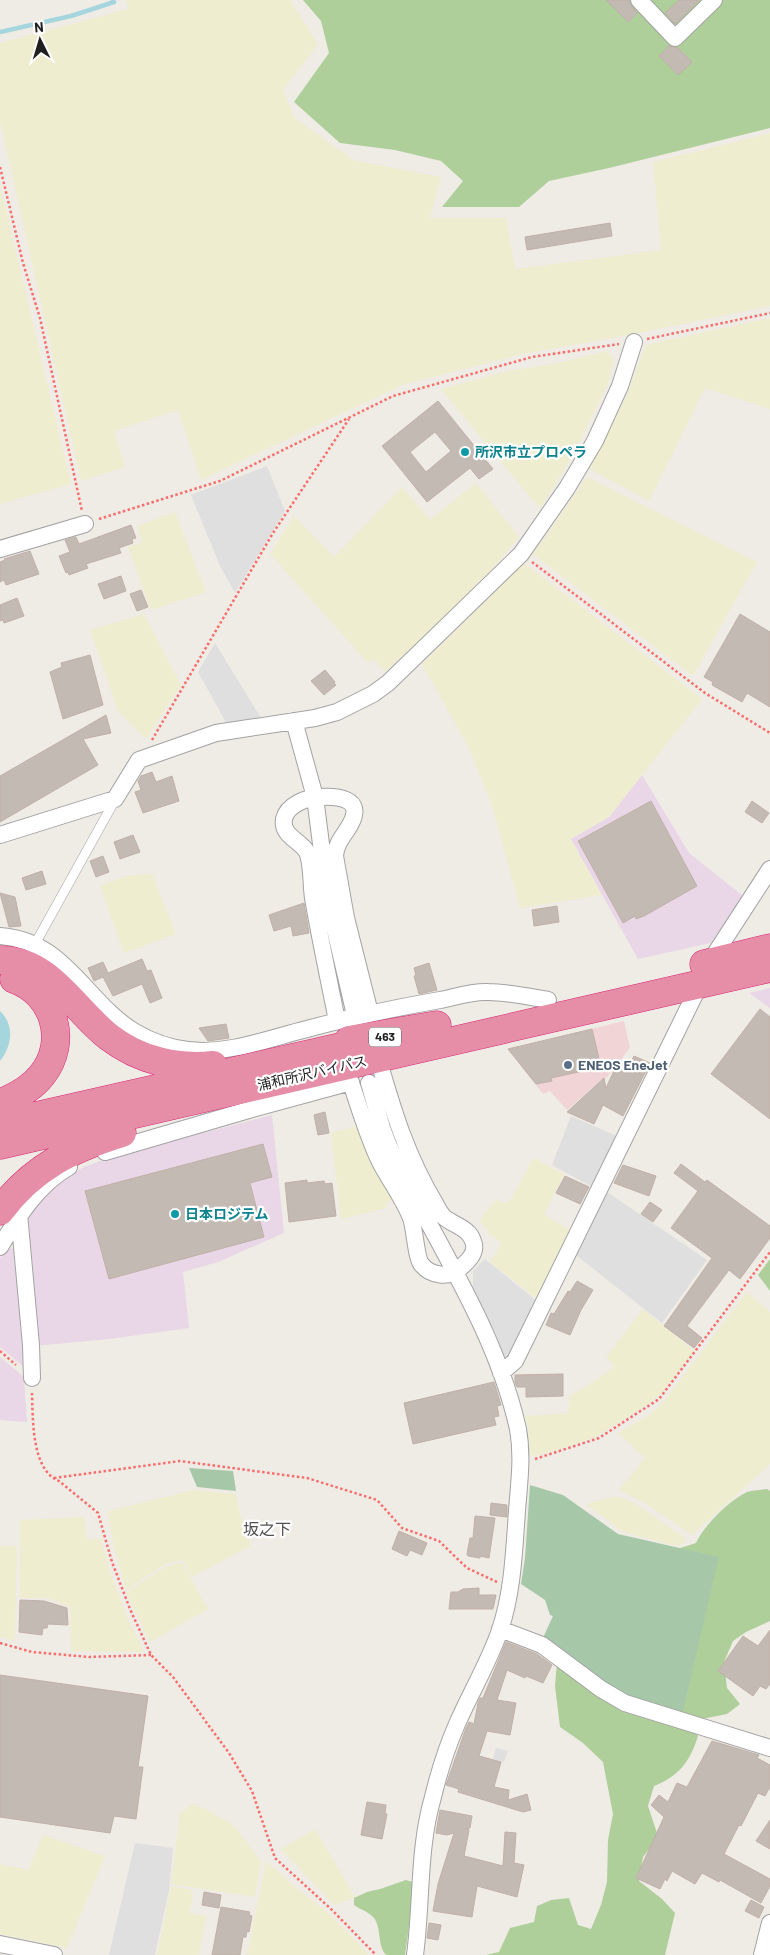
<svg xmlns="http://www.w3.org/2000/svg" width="770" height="1955" viewBox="0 0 770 1955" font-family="Barlow,'Noto Sans JP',sans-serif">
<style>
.commercial{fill:#f0d4d6}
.industrial{fill:#e9d7e7}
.farmland{fill:#eeedd0}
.forest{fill:#afcf9a}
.cemetery{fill:#a6c8a8}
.parking{fill:#dfdfdf}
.water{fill:#a6d6dd}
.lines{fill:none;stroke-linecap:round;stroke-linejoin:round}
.stream{stroke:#a6d6dd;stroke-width:4.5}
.building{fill:#c4bab4;stroke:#c1b0a7;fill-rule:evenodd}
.lane-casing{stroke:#a3a3a3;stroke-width:10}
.street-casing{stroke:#a3a3a3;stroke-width:18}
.highway-casing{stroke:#da2577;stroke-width:29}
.path{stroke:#f96d6d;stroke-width:2.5;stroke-dasharray:2.5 2.5;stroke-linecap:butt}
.lane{stroke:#fff;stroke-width:9}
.street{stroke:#fff;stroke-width:16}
.highway{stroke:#e68da7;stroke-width:28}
.culture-dot{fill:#0f9aa8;stroke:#fff;stroke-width:2}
.service-dot{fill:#5c6f8a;stroke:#fff;stroke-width:2}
.labels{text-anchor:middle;stroke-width:4.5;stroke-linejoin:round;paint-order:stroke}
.shield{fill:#fff;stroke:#626262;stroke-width:1}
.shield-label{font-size:12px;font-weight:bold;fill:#1f1f1f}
.culture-label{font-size:14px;font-weight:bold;fill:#0d838f;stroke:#fff;text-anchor:start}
.service-label{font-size:14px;font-weight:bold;fill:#4e5e75;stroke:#fff;text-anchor:start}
.street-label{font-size:14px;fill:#1f1f1f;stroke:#fff}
.quarter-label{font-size:16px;fill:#525252;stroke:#fff}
</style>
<rect width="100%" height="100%" fill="#efebe5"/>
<!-- commercial -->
<path class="commercial" d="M624,1021l6,27 -27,34 -2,-2 -34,30 -17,-19 -7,3 -35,-45z"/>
<!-- industrial -->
<path class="industrial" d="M642,775l47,78 54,43 -32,47 -73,16 -67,-120 38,-22z
M770,988v20l-21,-15z
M272,1115l12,118 -66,29 -35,10 6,56 -80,11 -75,7 -11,-126 13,-17 34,-28 14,-8 30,-11z
M17,1248l8,120 -25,-21v-89l5,-9z
M0,1357l24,20 3,45 -27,-2z"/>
<!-- farmland -->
<path class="farmland" d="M126,0h164l28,44 -35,46 12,28 58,42 88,17 -11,41h76l9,51 146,-19 -8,-88 117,-29v173l-141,29 -106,19 -121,31 -201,95 -23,-70 -64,21 11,36 -44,14 -81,-360v-78l128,-34z
M0,185l71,299 -71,20z
M770,318v91l-65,-21 -56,113 -60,-32 36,-70 21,-54z
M607,351l7,7 -6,26 -35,71 -33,54 -99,-120 67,-18 45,-7z
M587,477l170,85 -64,114 -160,-122z
M476,483l43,54 -26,31 -48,48 -60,56 -11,-13 -6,4 -98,-109 24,-38 40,41 68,-70 28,33z
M175,512l31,80 -55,18 -23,-63 15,-5 -6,-16z
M524,563l178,136 -93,118 -38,22 31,56 -82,13 -28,-103 -24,-59 -46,-82z
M144,614l37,71 -35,54 -28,-28 -28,-81z
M152,874l24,60 -52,19 -24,-67 26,-10z
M360,1125l35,74 -9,4 1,5 -46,11 -10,-86z
M533,1158l31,16 -20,40 30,19 -34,68 -50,-39 12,-19 -12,-8 -2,-5 -9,-9 17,-21 10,3 5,-4z
M747,1292l23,20v152l-78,71 -49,-33 -24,-12 26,-32 -27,-25 30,-17 13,-11z
M643,1309l51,42 -31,41 -13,11 -56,35 -54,17 -10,1 -2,-28 -3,-12 43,-3 2,-17 35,-22 9,-8 -8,-9z
M194,1490l42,4 5,23 10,29 -60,31 -8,-17 -18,4 -39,26 -13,-46 -5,-33z
M613,1497h8l13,6 53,36 -5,6 -6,1 -53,-14 -37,-28z
M84,1517l3,23 14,-2 10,37 17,44 16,33 -73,-1 -1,-44 -22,-9h-28v-78z
M0,1546h17l-2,95 -15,-4z
M182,1562l26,47 -58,33 -24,-50 39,-25z
M192,1804l14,5 27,16 22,28 6,9 -6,35 -84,-13 9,-71z
M315,1829l40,68 -21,8 -53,-56z
M43,1835l62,21 -38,92 -67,-14v-70l28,6z
M266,1861l32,29 27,20 44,45h-122z
M171,1886l22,4 -3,23 16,3 -7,39h-42z"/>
<!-- forest -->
<path class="forest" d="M303,0h467v128l-161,40 -60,13 -30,26h-77l21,-26 -22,-20 -46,-11 -55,-7 -46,-41 35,-49 -8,-32z
M770,1259v32l-12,-16z
M767,1489l3,2v130l-24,11 -13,9 -9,21 3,26 13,16 -13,10 -25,5 -9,10 5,7c-8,26 -19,40 -44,50l-6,20 9,27 -3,10 -11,14 -4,24 23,18 13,14 -10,42h-179l13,-3 11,-24 24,-6 3,-16 14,-6 18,-2 9,27 13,4 10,-24 6,-23 1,-42 5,-26 -10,-52 -20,-19 -23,-16 -5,-41 2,-23 117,-113 22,-7c8,-18 34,-43 51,-51 6,-2 14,-2 20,-3z
M406,1880l6,2v24l-7,49h-19c-9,-10 -4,-26 -12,-37 -6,-7 -13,-8 -20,-13v-7l13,-6 13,-3z"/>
<!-- cemetery -->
<path class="cemetery" d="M189,1468l44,3 3,20 -39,-4z
M530,1485l33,10 55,39 101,23 -37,158 -56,-15 -84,-60 11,-24 -3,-1 -5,-15 -24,-16 4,-26z"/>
<!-- parking -->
<path class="parking" d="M267,466l18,45 -50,82 -15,-27 -29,-71z
M215,643l48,78 -35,5 -30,-54z
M571,1116l50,22 -25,51 -44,-24z
M607,1192l100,68 -45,63 -86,-68z
M485,1259l54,44 -30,55 -4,1 -32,-67v-21z
M496,1748l12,3 -4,11 -11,-3z
M135,1843l38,5 -4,42 -14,65h-46z"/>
<!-- water -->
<path class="water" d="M0,1011c15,14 12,35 0,50z"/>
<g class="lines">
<!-- stream -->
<path class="stream" d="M0,32l71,-16 43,-14 -1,-2"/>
</g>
<!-- building -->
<path class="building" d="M606,0h23l2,6 6,7 -9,9z
M679,0h20l-24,24 -10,-11z
M669,46l9,2 14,14 -14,13 -19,-19z
M610,223l2,13 -85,14 -2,-13z
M438,401l55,68 -14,10 -9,-11 -43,34 -45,-56zM435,432l16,19 -25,21 -16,-20z
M131,525l5,13 -4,1 1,4 -14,5 2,5 -35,11 2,4 -19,7 -1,-3 -2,1 -7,-17 11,-4 -5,-12 11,-3 3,7z
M30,551l9,23 -33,11 -2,-5 -4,2v-20l5,-2 -1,-1z
M121,576l5,15 -22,8 -6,-15z
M141,590l7,17 -11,4 -7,-17z
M17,598l7,18 -20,7 -1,-3 -3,1v-16z
M740,614l30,18v75l-23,-14 -5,9 -30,-17 1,-3 -9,-5z
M90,655l13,50 -40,14 -13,-47 12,-5 -1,-4z
M325,670l10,12 -1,1 2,2 -12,10 -13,-14z
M106,715l5,18 -28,6 15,26 -98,57v-46z
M152,772l4,10 16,-6 7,25 -36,12 -8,-21 6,-2 -3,-9 3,-5z
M651,801l46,85 -53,30 -8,3 -1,-3 -12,7 -45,-82z
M752,801l17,12 -7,10 -17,-11z
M133,835l7,17 -20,7 -6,-17z
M103,856l6,16 -13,5 -6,-16z
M42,871l4,13 -20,6 -4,-12z
M0,893l15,4 6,29 -12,1z
M304,903l5,30 -16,3 -2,-10 -17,5 -5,-16z
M557,906l2,16 -25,4 -2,-16z
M142,959l5,12 4,-1 11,28 -12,5 -8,-19 -29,12 -10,-19 -9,4 -6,-13 15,-6 5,11z
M429,963l8,27 -18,4 -5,-18 2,-1 -2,-7z
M760,1009l10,8v102l-59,-45z
M226,1024l3,14 -21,3 -9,-13z
M592,1029l9,38 -50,11 1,3 -16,3 -28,-35z
M634,1056l16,7 -27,53 -20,-11 -9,19 -27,-12 37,-34 2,10 12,-26 10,5z
M325,1112l4,21 -11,2 -4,-20z
M263,1144l9,33 -22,6 14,54 -155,42 -24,-88z
M681,1164l24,18 2,-2 63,46v12l-30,41 -11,-9 -42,56 15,12 -8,10 -30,-22 48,-68 -41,-30 27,-37 -24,-18z
M623,1165l33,11 -7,20 -35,-13z
M565,1176l24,11 -9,17 -24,-11z
M307,1180v3l17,-2 1,3 7,-1 4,33 -47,6 -4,-39z
M650,1202l12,8 -9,12 -12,-8z
M577,1281l16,9 -12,20 -11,25 -24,-10 5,-12 3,1 14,-23 2,1z
M563,1374v22l-37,1v-10h-9l-2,-4v-8z
M494,1382l7,23 -4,1 2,10 -5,1 2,8 -83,19 -9,-41z
M491,1503l16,2v12l-17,-2z
M475,1516l20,2 -6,40 -9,-2v2l-12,-2 -1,-2 3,-16h3z
M399,1531l28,12 -5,12 -12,-5 -3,6 -15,-7z
M479,1588v7h17l-3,14h-44l2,-17h7l5,-3z
M20,1600l24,1 23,7 1,17 -20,-1 -1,4h-4l-1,7 -23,-3z
M770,1630v54l-4,5 -6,-3 -7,10 -35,-25 25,-35 15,10z
M506,1642l31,12 15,11 -9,18 -17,-7 -1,2 -18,-8 -10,30 19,3 -6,32 -23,-4 -8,25 22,6 -7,25 15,3 -1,10 19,-6 4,16 -8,2 -65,-20 1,-3 -13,-4 20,-57 3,-6 5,2 4,-21 2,-5h3z
M0,1675l148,21 -10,71h5l-7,52 -22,-3 -4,17 -110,-16z
M712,1741l47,14 -2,3 13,7v22l-5,9 -7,-3 -17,33 -2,-1 -15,29 46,25v7l-9,17 -41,-23 -1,2 -17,-9 -7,11 -23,-13 -5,10 -2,-2 -5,10 -24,-11 28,-61 -13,-12 8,-10 9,7 9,-19 10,4z
M367,1802l19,3 -1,8 2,1 -5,25 -21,-4z
M440,1810l32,6 -2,12 -4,1 3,1 -5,26 39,10 2,-34 11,1 -2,30 10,2 -7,32 -40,-11 -5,31 -39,-6 5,-27 16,-51 -7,2 -11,-2z
M770,1820v29l-14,-8z
M204,1892l17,3 -2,13 -17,-3z
M751,1900l13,7 -5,11 -14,-7z
M221,1907l29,5 -1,3 3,1 -3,16 -2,-1 -1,6h-3l-3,18h-28z
M429,1923l12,2 -3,15 -11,-2z"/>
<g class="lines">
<defs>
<path id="lane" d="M35,944l80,-144"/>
<path id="street" d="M639,0l36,38 39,-38
M0,549l85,-25
M294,721l21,76 13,102 26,112
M0,835l115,-36 24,-39 77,-27 99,-15 22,-6 36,-18 15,-11 133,-129 46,-66 28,-47 25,-55 14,-44
M0,936c65,4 86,67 135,96 17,10 34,16 53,18 39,5 82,-12 119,-21 44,-12 88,-21 133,-29 15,-3 33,-9 48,-8 20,0 41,5 60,8
M709,963l61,-94
M337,1021c-8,-41 -17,-82 -24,-123 -2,-13 -1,-35 -6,-46 -7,-12 -26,-16 -23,-33 3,-14 23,-22 36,-22 17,-1 44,1 31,26 -6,12 -15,19 -16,33l11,62 24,95
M345,1066c12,32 20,65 35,96 10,19 23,36 31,56 4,12 5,41 11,47 9,11 27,13 37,4 8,-7 19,-16 14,-28 -4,-12 -16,-15 -25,-21 -6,-3 -9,-9 -12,-15 -29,-48 -43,-94 -58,-147
M369,1083l13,45 6,16c44,94 107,182 130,285 5,28 1,54 -1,82 -3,40 -4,80 -17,119 -11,32 -29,62 -43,94 -10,23 -18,48 -24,73 -15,51 -11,106 -18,158
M105,1152l140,-41 106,-29
M19,1214l12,131 1,33
M0,1247c18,-30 37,-62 69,-80
M501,1373l14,-12 185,-377
M500,1629l42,16 59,44 24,14 145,45
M0,1944l54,11
M762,1955l8,-32"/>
<path id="highway" d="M0,960c49,-1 74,50 109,77 30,23 67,32 104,28
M704,964l66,-16
M349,1040l88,-15
M0,1103c16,-6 31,-14 42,-28 27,-34 12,-82 -28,-96
M0,1124l367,-83
M0,1145l770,-177
M0,1211c33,-44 71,-62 122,-78"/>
</defs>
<!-- lane casing -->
<use href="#lane" class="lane-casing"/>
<!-- street casing -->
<use href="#street" class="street-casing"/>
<!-- highway casing -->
<use href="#highway" class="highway-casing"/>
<!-- path -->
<path class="path" d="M0,167l23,96 17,55 42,193
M647,339l123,-26
M99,519l121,-38 173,-85 139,-39 87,-13
M532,562l173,131 65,40
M152,740l121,-207 76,-114
M0,1351l16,14
M32,1393c1,25 -1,77 27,88l39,32 14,49 18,47 21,46 22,22 56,76 23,38 23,67 56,51 45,46
M535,1459l64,-21 60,-39 111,-147
M54,1478l126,-17 127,17 70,22 25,28 37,13 28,27 30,14
M0,1643l32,9 57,5 62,-2"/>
<!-- lane -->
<use href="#lane" class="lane"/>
<!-- street -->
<use href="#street" class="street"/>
<!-- highway -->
<use href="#highway" class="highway"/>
</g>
<!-- markers -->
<g class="culture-dot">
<circle cx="465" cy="452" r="5"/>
<circle cx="175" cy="1214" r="5"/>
</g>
<circle class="service-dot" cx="568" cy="1065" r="5"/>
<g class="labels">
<!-- shield labels -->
<rect class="shield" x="369" y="1027.5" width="32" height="19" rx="4"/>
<g class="shield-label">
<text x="385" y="1041">463</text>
</g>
<!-- culture labels -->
<g class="culture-label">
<text x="475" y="457">所沢市立プロペラ</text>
<text x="185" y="1219">日本ロジテム</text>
</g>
<!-- service labels -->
<g class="service-label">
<text x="578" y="1070">ENEOS EneJet</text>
</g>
<!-- street labels -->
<g class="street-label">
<text transform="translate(312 1073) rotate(-13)" y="5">浦和所沢バイパス</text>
</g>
<!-- quarter labels -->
<g class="quarter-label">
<text x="267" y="1535">坂之下</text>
</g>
</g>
<!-- north arrow -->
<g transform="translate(40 40) rotate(355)" stroke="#ffffff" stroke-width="4" paint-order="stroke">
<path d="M0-4L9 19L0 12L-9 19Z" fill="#1f1f1f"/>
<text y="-8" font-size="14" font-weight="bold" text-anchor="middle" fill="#1f1f1f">N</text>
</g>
</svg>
